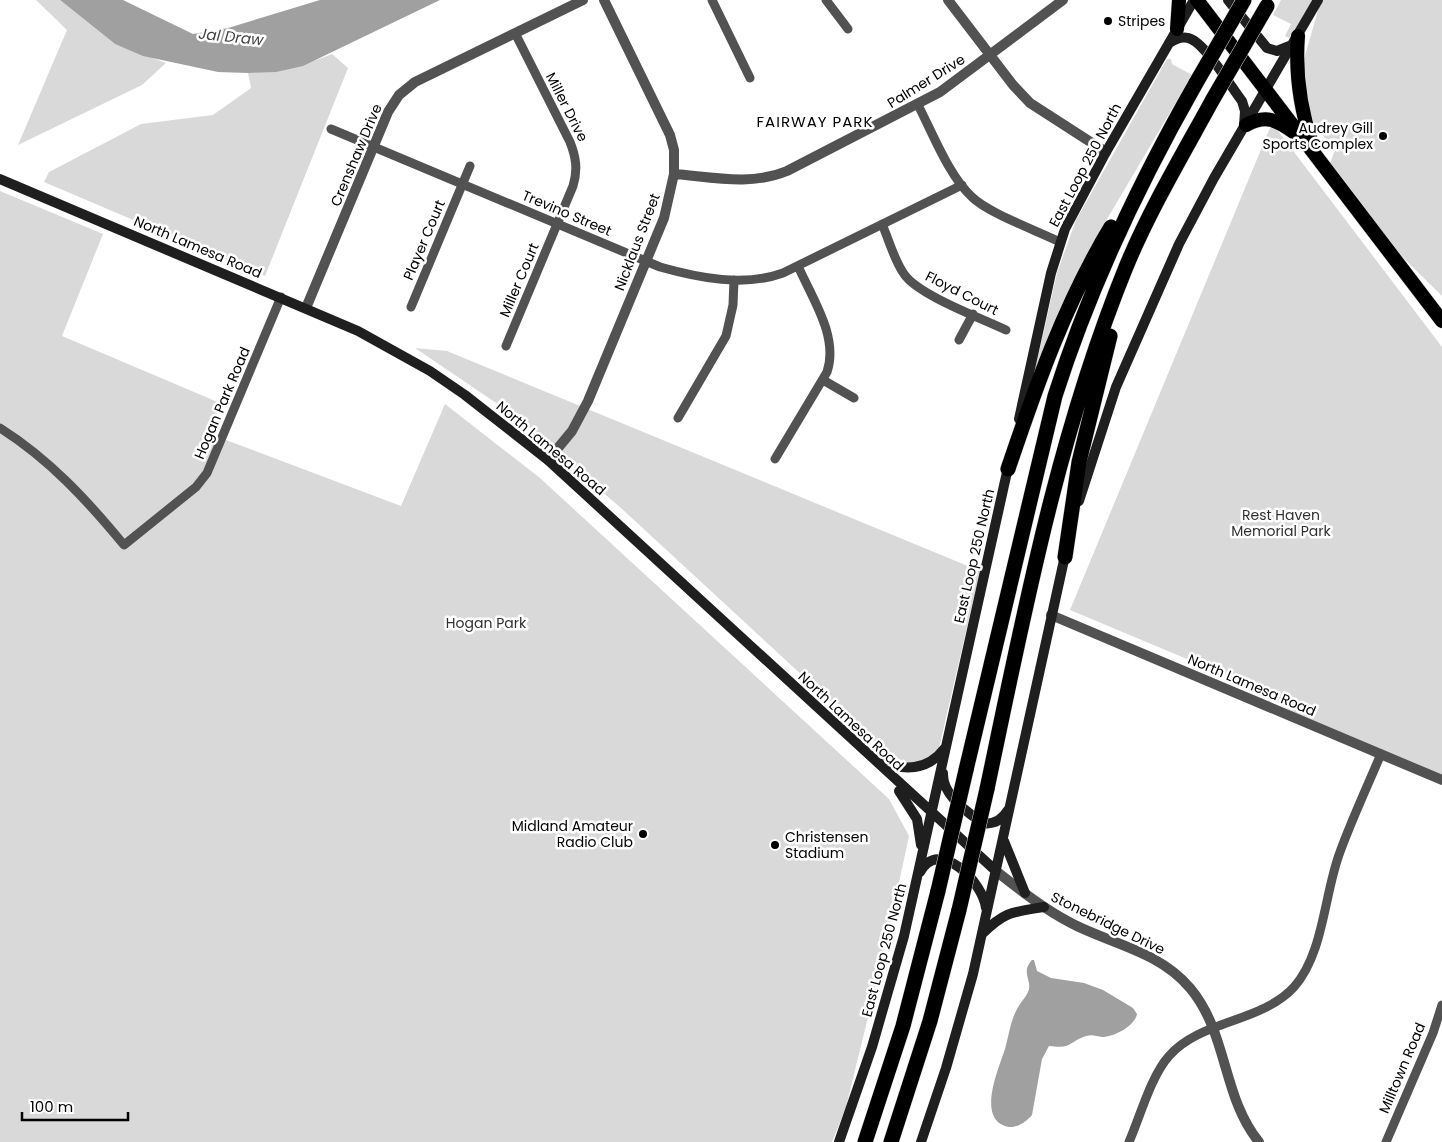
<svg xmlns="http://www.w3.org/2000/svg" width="1442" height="1142" viewBox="0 0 1442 1142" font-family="Poppins,sans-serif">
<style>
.green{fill:#d9d9d9}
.water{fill:#a0a0a0}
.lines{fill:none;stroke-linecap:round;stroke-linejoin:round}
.trunk-casing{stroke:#dbdbdb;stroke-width:15}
.motorway-casing{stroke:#dbdbdb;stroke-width:16}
.minor{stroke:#525252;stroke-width:9}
.tertiary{stroke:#525252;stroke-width:10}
.secondary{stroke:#1f1f1f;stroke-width:10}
.trunk{stroke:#000;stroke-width:14}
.motorway{stroke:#000;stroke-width:15}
.motorway-bridge-casing{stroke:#dbdbdb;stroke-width:16;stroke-linecap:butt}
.motorway-bridge{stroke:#000;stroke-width:15}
.poi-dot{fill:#000;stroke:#fff;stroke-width:2}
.labels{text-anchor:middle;stroke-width:5;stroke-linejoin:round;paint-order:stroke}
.poi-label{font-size:14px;fill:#000;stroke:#fff;text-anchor:start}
.street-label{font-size:14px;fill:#000;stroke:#fff}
.park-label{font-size:14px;fill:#303030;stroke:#fff}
.water-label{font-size:15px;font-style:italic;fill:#414141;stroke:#fff}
.neighbourhood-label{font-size:15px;letter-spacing:1px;fill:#000;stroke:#fff}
</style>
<rect width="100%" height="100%" fill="#fff"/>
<!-- green -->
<path class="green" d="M36,0h24l55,44 51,19 -24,22 -124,60 49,-115z
M1281,0h32l-22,39 -6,-3 6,-12 -18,-9z
M1321,0h121v296l-80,-79 -35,-46 8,-21 -23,-27 -14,-43z
M332,54l16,14 -83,208 -221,-94 5,-10 92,-48 72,-9 38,-27 -3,-15c33,-2 54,-7 84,-19z
M1167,59h4l1,5 20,11 -92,156 -67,148 24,-106 19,-53z
M1272,123l170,224v429l-141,-59 -52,-32 -179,-75z
M0,191l103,43 -41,102 158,67 -10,31 191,72 44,-102 95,74 349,321 20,37 -25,116 -38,155 -14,35h-832z
M415,348l32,3 533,220 -41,177c-13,14 -24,18 -43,14l-275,-254 -49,-42 -21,-23 -49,-36z"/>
<!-- water -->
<path class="water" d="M60,0h63l70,34 35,-6 92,-28h120l-137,66 -27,6 -28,1 -30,-1 -75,-16 -28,-12z
M1032,960h2l3,11 14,7 33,5 19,7 30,18 4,6c-2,12 -23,23 -35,23 -6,-1 -9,-3 -16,-1 -19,7 -14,13 -37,10l-7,13 -10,56c-5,6 -14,13 -23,12 -34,-6 -10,-59 -4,-78 4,-14 5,-27 12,-40 3,-6 11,-14 12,-20 2,-10 -8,-17 3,-29z"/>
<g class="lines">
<defs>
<path id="trunk" d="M1197,0l245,321
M1177,29l2,-29
M1298,36c-3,37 2,72 14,108
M1246,125c20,-11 31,-5 49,8"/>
<path id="motorway" d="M1008,469c28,-83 57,-166 103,-242
M1065,557l14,-95 31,-126
M966,770l89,-374c35,-110 84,-213 141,-313
M987,789c37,-176 71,-355 139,-522 24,-58 57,-113 87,-168
M865,1142l38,-116 35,-135
M891,1142l39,-121 29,-111"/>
</defs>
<!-- trunk casing -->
<use href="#trunk" class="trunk-casing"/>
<!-- motorway casing -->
<use href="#motorway" class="motorway-casing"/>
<!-- minor -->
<path class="minor" d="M712,0l38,78
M826,0l22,29
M918,105c15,29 31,71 54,92 16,16 66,34 88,45
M331,129l329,138c39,11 84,20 123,6l179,-88
M882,224c7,16 12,36 22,50 14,21 77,44 102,56
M411,307l59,-141
M959,340l14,-26
M506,346l67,-160c5,-16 3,-29 -3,-44l-55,-109
M823,380l31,18
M678,418l48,-82 7,-31 1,-25
M0,428c49,31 87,72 124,117l72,-58 11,-14 74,-176
M775,459l52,-87c12,-35 -15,-74 -29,-106
M1129,1142c11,-25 22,-66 40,-86 31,-36 92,-33 125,-69 30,-34 30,-93 46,-135 12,-33 27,-65 41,-98
M1386,1142l47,-109 9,-28"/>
<!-- tertiary -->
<path class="tertiary" d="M948,0l65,85 17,18 76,49
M674,174c38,3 77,12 113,-3l153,-79 123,-92
M306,308l82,-196 11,-17 16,-13 168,-82
M548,460l24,-29 16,-30 76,-183 10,-44v-24l-4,-15 -66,-135
M1051,615l391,165
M996,871c24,19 48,38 75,52 40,21 88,28 119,65 38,45 32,109 69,154"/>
<!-- secondary -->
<path class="secondary" d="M1228,0l39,48 10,3 15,-6
M1169,43c6,-4 12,-7 19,-5 16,3 43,49 54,63l3,10 -1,15
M0,179l358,152 72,40 35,24 83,65 448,411
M1019,419l32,-146 14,-44 41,-77 88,-152
M1079,501l37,-114 63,-143 35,-66 104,-178
M878,762c26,8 49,10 67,-14
M943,773c-1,22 23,38 39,50 12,2 20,-3 26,-13
M899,791l18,28 4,26
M1004,841l21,52
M920,872c19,-35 63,10 66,36
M982,934c23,-23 31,-22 62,-27
M839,1142l33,-95 32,-111 105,-473
M921,1142l25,-74 27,-94 93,-423"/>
<!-- trunk -->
<use href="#trunk" class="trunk"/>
<!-- motorway -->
<use href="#motorway" class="motorway"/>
<defs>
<path id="motorway-bridge" d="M1196,83l48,-83
M1213,99l54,-93
M938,891l28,-121
M959,910l28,-121"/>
</defs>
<!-- motorway-bridge casing -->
<use href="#motorway-bridge" class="motorway-bridge-casing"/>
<!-- motorway-bridge -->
<use href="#motorway-bridge" class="motorway-bridge"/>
</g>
<!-- markers -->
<g class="poi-dot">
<circle cx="1108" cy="21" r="5"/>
<circle cx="1383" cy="136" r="5"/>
<circle cx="643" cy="834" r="5"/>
<circle cx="775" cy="845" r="5"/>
</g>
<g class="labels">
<!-- poi labels -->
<g class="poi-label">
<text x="1118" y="26">Stripes</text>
<text x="1373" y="133" text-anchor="end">Audrey Gill<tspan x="1373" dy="16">Sports Complex</tspan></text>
<text x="633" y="831" text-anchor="end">Midland Amateur<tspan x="633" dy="16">Radio Club</tspan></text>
<text x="785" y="842">Christensen<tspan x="785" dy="16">Stadium</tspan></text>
</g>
<!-- street labels -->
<g class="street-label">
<text transform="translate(926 81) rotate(-32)" y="5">Palmer Drive</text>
<text transform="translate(567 107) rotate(63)" y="5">Miller Drive</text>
<text transform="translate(356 155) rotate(-67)" y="5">Crenshaw Drive</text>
<text transform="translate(1085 165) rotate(-62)" y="5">East Loop 250 North</text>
<text transform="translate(567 213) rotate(23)" y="5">Trevino Street</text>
<text transform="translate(424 240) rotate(-67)" y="5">Player Court</text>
<text transform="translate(637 242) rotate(-69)" y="5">Nicklaus Street</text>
<text transform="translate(198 247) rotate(23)" y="5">North Lamesa Road</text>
<text transform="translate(519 280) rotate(-67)" y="5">Miller Court</text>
<text transform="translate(962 293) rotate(27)" y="5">Floyd Court</text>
<text transform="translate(222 403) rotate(-67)" y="5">Hogan Park Road</text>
<text transform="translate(551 448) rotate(40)" y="5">North Lamesa Road</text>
<text transform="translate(974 556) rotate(-77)" y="5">East Loop 250 North</text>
<text transform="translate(1252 685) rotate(23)" y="5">North Lamesa Road</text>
<text transform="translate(851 721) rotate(43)" y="5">North Lamesa Road</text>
<text transform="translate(1108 923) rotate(26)" y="5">Stonebridge Drive</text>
<text transform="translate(884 950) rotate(-75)" y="5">East Loop 250 North</text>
<text transform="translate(1402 1068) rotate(-67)" y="5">Milltown Road</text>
</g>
<!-- park labels -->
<g class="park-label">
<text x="1281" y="520">Rest Haven<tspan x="1281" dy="16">Memorial Park</tspan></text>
<text x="486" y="628">Hogan Park</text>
</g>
<!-- water labels -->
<g class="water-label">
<text transform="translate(231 37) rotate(6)" y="5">Jal Draw</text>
</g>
<!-- neighbourhood labels -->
<g class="neighbourhood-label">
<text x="815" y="127">FAIRWAY PARK</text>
</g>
</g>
<!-- scale -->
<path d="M22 1112v8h106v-8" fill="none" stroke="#000000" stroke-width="2.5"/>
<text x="30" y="1112" font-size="15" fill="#000000" stroke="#ffffff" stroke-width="4" paint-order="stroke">100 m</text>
</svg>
